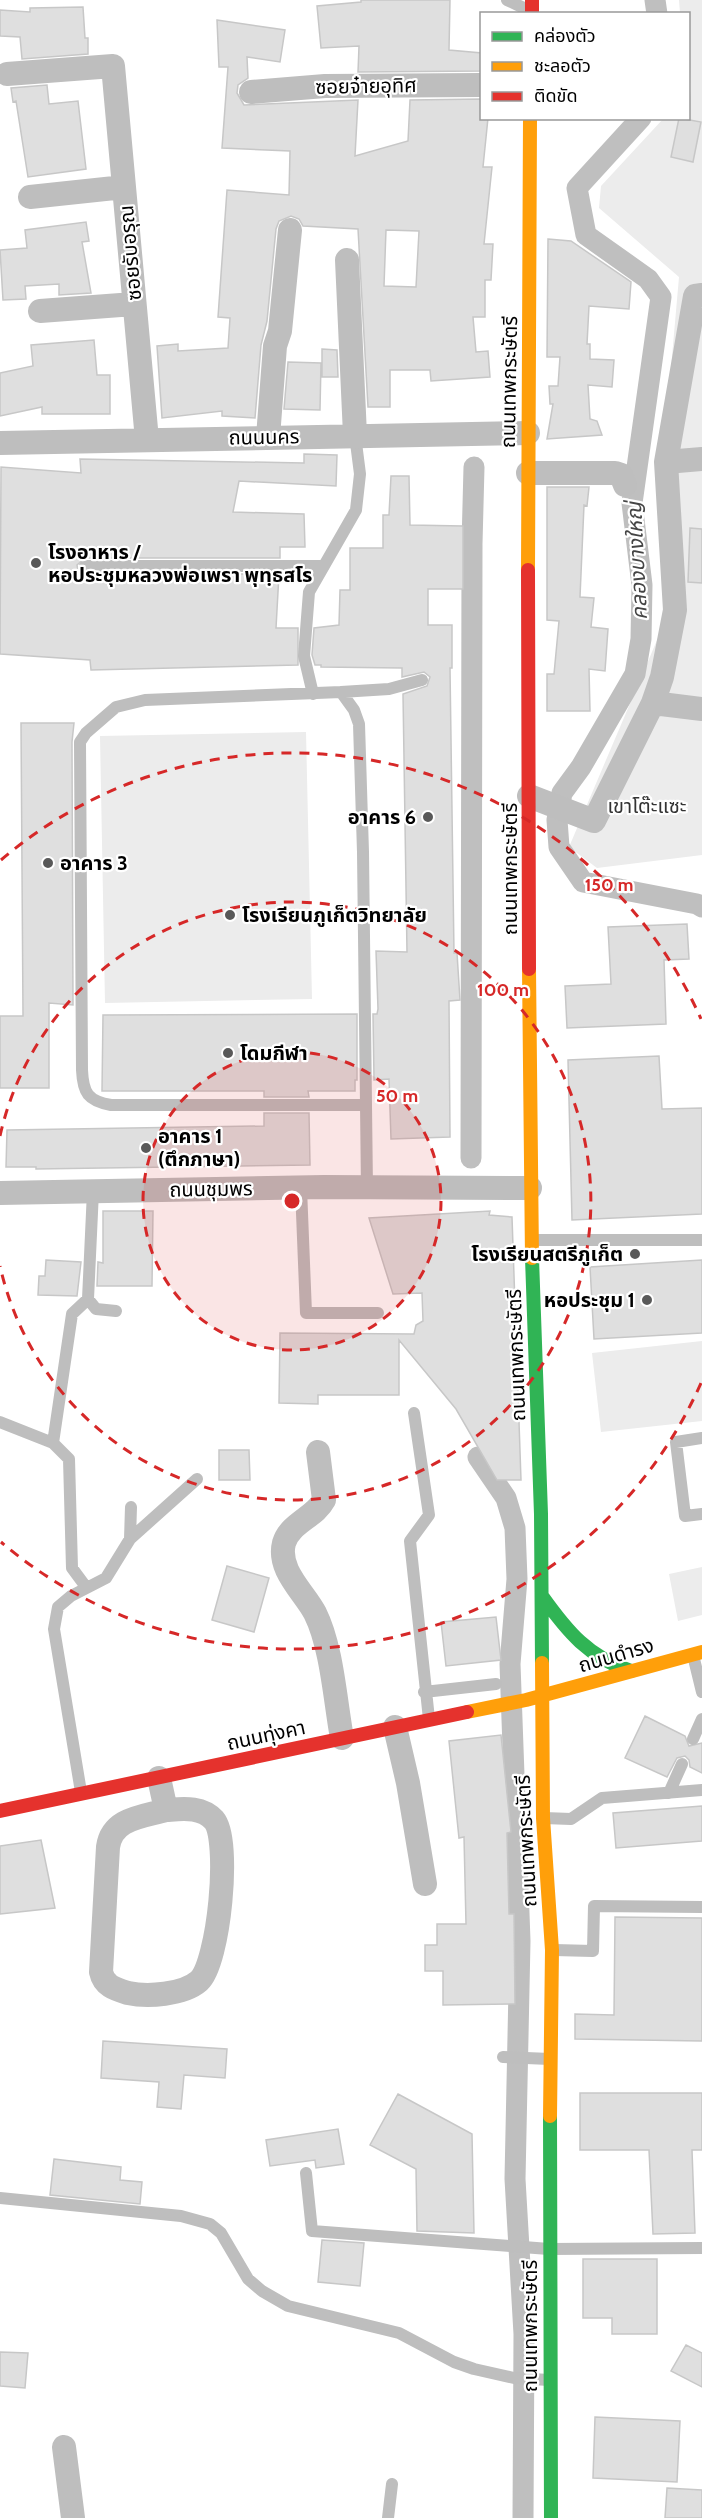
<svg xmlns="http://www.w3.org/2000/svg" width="702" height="2518" viewBox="0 0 702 2518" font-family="Cabin,'Noto Sans Thai',sans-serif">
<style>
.green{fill:#ececec}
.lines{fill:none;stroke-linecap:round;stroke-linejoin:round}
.canal{stroke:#bfbfbf;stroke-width:21}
.building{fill:#dfdfdf;stroke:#c7c7c7;stroke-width:1.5;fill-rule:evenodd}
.lane{stroke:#bebebe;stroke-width:12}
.street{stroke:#bebebe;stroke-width:24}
.fast{stroke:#30b455;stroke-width:14}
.slow{stroke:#ff9f0a;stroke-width:14}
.jam{stroke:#e5322d;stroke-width:14}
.ring{fill:none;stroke:#d62828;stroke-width:3;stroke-dasharray:10 8}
.poi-dot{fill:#595959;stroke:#fff;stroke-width:2}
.labels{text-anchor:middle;stroke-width:4.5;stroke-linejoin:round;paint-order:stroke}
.street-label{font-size:20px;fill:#000;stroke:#fff}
.poi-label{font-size:20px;font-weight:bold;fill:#000;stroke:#fff;text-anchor:start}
.park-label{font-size:20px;fill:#333;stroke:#fff}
.water-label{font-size:21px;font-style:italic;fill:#444;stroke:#fff}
.centre{fill:#d62828;stroke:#fff;stroke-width:3}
.ring-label{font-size:18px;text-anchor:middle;font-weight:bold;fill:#d62828;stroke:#fff;stroke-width:4.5;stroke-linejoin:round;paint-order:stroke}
</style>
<rect width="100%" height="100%" fill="#fff"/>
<!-- green -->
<path class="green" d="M679,0h23v855l-105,13 -28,-21 97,-228 -4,-149 17,-193 -80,-69 2,-22 62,-67 25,-1 3,-30 -3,-74 -8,-1z
M306,732l6,267 -207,4 -5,-267z
M702,1341v80l-101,11 -9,-79z
M702,1567v48l-24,6 -9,-47z"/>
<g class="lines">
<!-- canal -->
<path class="canal" d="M655,0l2,14
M641,118l-64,70 9,47 62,44 13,18 -29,206 10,82 -1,54 -6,35 -54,93 -19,26 -5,27 2,27 24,35 114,22 5,3
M471,1158l1,-614 2,-77
M478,1457l28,41 9,30 2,51 -7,85 10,277 -5,238 9,155 -1,184"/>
</g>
<!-- building -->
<path class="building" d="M361,0h89l-1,50 33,3v18l-124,1 1,-26 -38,2 -4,-42 44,-4z
M83,7l2,31h3v16l-66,5 -2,-22 -20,-1v-26l30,2v-4z
M217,20l68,10 -5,32 -33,-5 1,21 -10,7 -1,8 7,12 114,-5 -3,56 53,-15 2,-41 72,-1v19h6l-5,49h9l-8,77h9l-2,36h-6v37h-12l3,35 12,-1 2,26 -59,4 -1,-11h-40v37h-22l-10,-178 -55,-3 -4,-7 -8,-3 -12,5 -3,8 -9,92 -6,24 -6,73 -33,-2v-5l-60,7 -5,-72 21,-2v7l50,-3 2,-30 -12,-1 9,-127 62,5 1,-44 -68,-3 6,-81h-9zM386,230l33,1 -3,56 -32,-1z
M47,85l2,19 29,-3 8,68 -58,8 -12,-76 -3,1 -2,-14z
M679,118l22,4 -8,40 -22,-5z
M86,222l3,19 -7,1 9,51 -32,2v-11l-34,2 1,13 -23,1 -3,-50 27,-2 -2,-18z
M548,239l23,2 60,41 -2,27 -40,-3 -2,38h3v15l24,1 -2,27 -24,-2 2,34 7,2 5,14 -55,4 6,-35h-3l-1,-18h9l2,-29h-13z
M94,340l3,35h13v39h-68v-7l-42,9v-43l33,-7 -2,-21z
M322,349l15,1 1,27h-16z
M288,362l33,1 -1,47 -36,-1z
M304,454l33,1 -1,31 -97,-5 -6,31 71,2 1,33h-25v11h-195l-8,7 1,6 7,3h194l-3,54h22v37l-207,5 -1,-10 -90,-6 1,-187 80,6 -1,-14 224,4z
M391,476h18l1,49 53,1v63h-35v36h24v43h-2l4,285h3l3,47 -11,1 1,136 -59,2 -2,-60 -15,1 -1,-66h4l1,-5 -2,-58 31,1 -4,-258 24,-8 3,-9 -6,-5 -22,5v-9l-81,-1v-2h-6l-3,-10 2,-27 25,-3 1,-35h10v-42h33v-33h6z
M547,487h42l-2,19 -3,-1 -4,92 14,1 -3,29 17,2 -3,42 -16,-2 1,42h-43v-37h7l5,-53 -12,-1z
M690,528l12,1v54l-14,-1z
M21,723h53l-2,19 1,263 -24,-2v85h-49v-72h23z
M687,924l2,35 -25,1 2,64 -99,4 -2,-42 46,-2 -3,-57z
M357,1014v66h-2v11h-47l1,6h-45v-6h-162l1,-76z
M659,1056l3,53 40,-1v106l-130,6 -4,-160z
M264,1113h45l1,52 -274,4v-2h-30l1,-37 257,-4z
M103,1211h50l-1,75h-55l1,-24 5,1z
M490,1211l-1,4 23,2 9,263h-24l-41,-71 -57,-69v55h-81v9l-39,-1 1,-70 134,1 2,-9 7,-4 -1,-28 -29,1 -24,-76z
M46,1260l35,2 -4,34 -39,-1 1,-19h6z
M702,1260v73l-108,6 -4,-72z
M219,1450h30l1,30h-31z
M227,1566l42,12 -15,54 -42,-12z
M496,1617l5,43 -55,6 -5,-44z
M645,1716l40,20 4,10 13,-3v30l-12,-6 -1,-7 -4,-4 -8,2 -10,19 -42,-19z
M501,1735l10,97 -4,1 2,81h5l1,90 -72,1v-34h-18v-26h12v-21h29l-2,-87 -5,1 -10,-97z
M702,1806v35l-86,7 -3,-35z
M41,1840l14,68 -55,6v-68z
M615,1917l87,1v123l-127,-2v-25l39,1z
M103,2041l124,8 -2,29 -41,-3 -3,34 -24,-2 2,-25 -58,-4z
M580,2093h122v57h-10l3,83 -42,1 -4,-84h-69z
M398,2094l74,40 2,99 -57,-2 -1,-62 -46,-24z
M338,2129l6,35 -28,4 -1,-8 -45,6 -4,-26z
M54,2159l67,8 -1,13 22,2 -2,22 -90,-9z
M322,2240l42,3 -4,43 -42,-4z
M583,2259h74v75h-45v-16h-29z
M686,2345l16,8v34l-31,-16z
M0,2352l28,1 -3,35 -25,-2z
M595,2417l85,4 -3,61 -84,-4z
M667,2488l35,2v28h-37z"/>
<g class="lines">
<!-- lane -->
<path class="lane" d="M507,0l21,10
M85,566h239
M341,692l48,-3 33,-9
M313,694l-9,-38 5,-64 47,-82 4,-36 -5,-39
M366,1105h-255c-23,-4 -28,-12 -29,-35l-2,-328 6,-9 30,-26 29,-7 196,-8 13,18 5,14 4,128 4,337
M301,1188l5,125h72
M532,1240h170
M88,1299l8,10 20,2
M414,1413l15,102 -19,26 19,178
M0,1422l53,21
M702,1438l-26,4 9,74 17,-2
M130,1539l1,-32
M86,1587l-14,-19 -3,-109 -16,-16 19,-129 16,-15 5,-108
M693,1655l9,37
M424,1692l72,-8
M693,1739l9,-20
M81,1792l-27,-163 4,-22 13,-11 35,-18 24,-39 67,-60
M669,1793l13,-29
M544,1818l27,1 31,-21 100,-8
M554,1950l39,1 1,-45 108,1
M503,2057l47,2
M306,2173l6,58 237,18 153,-1
M0,2198l181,18 29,8 11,9 27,46 14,12 26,15 111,27 55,29 20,7 40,9 35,2
M388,2518l4,-34"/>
<!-- street -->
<path class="street" d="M7,74l106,-8 34,374
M251,92l74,-6 157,-1
M30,197l94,-10
M347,260l8,175
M702,295l-7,1 -29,166 9,148 -13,67 -9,26 49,6
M40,311l94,-7
M268,437l7,-91 5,-15 10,-101
M0,443l528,-10
M666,462l36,-3
M528,473h87l6,2 4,10
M529,796l65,25 59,-118
M0,1193l324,-6 206,1
M318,1452l6,48c-9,17 -34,23 -40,43 -7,27 20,49 31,70 17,34 20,87 27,125
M395,1727l13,56 17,101
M159,1778l7,32c-24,7 -54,8 -58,37l-7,125c3,14 14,17 27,21 19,4 55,2 71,-12 20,-18 32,-141 15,-161 -13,-14 -32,-11 -48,-10
M64,2447l9,71"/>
<!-- fast -->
<path class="fast" d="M532,1258l9,256 1,149
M542,1596c25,35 47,62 89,75
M550,2116l1,402"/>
<!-- slow -->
<path class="slow" d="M528,570l2,-452
M529,969l3,289
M542,1663l1,155 9,132 -2,166
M467,1712l59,-12 176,-48"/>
<!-- jam -->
<path class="jam" d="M532,0v14
M528,570l1,399
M0,1811l467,-99"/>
</g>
<!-- distance rings -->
<circle cx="292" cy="1201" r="149" fill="#d62828" fill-opacity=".12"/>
<g class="ring">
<circle cx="292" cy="1201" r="149"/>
<path d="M0 1136A299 299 0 1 1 0 1266"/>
<path d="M701 1383A448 448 0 0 1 1 1542M1 860A448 448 0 0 1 701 1019"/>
</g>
<!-- markers -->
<g class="poi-dot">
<circle cx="36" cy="563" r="6"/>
<circle cx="428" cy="817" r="6"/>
<circle cx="48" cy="863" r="6"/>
<circle cx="230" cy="915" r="6"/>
<circle cx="228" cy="1053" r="6"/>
<circle cx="146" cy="1148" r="6"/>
<circle cx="635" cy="1254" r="6"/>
<circle cx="647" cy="1300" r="6"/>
</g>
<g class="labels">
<!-- street labels -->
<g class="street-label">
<text transform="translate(366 86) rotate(-1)" y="7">ซอยจ๋ายอุทิศ</text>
<text transform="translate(130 253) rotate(-95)" y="7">ซอยรับอรุณ</text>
<text transform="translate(509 382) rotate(-89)" y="7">ถนนเทพกระษัตรี</text>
<text transform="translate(264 437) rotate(-1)" y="7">ถนนนคร</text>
<text transform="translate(510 869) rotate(-90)" y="7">ถนนเทพกระษัตรี</text>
<text transform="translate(211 1189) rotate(-1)" y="7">ถนนชุมพร</text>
<text transform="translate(516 1355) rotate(-92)" y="7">ถนนเทพกระษัตรี</text>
<text transform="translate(616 1655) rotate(-16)" y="7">ถนนดำรง</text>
<text transform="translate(266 1735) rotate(-12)" y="7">ถนนทุ่งคา</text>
<text transform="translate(526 1841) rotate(-93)" y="7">ถนนเทพกระษัตรี</text>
<text transform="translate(530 2326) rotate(-90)" y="7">ถนนเทพกระษัตรี</text>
</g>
<!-- poi labels -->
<g class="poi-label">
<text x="48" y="559">โรงอาหาร /<tspan x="48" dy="23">หอประชุมหลวงพ่อเพรา พุทฺธสโร</tspan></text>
<text x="416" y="824" text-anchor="end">อาคาร 6</text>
<text x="60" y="870">อาคาร 3</text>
<text x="242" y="922">โรงเรียนภูเก็ตวิทยาลัย</text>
<text x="240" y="1060">โดมกีฬา</text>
<text x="158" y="1143">อาคาร 1<tspan x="158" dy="23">(ตึกภาษา)</tspan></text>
<text x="623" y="1261" text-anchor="end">โรงเรียนสตรีภูเก็ต</text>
<text x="635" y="1307" text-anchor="end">หอประชุม 1</text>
</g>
<!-- park labels -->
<g class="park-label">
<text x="647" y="813">เขาโต๊ะแซะ</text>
</g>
<!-- water labels -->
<g class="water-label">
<text transform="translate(637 561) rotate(-93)" y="7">คลองบางใหญ่</text>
</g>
</g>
<circle cx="292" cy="1201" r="9" class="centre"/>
<g class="ring-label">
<text x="609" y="891">150 m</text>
<text x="503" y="996">100 m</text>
<text x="397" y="1102">50 m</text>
</g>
<!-- legend -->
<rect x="480" y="12" width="210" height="108" fill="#ffffff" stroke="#999999" stroke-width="1.5"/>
<rect x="492" y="32" width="30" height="9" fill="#30b455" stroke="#999999" stroke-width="1.5"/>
<text x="534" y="42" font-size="18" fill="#000000">คล่องตัว</text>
<rect x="492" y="62" width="30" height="9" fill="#ff9f0a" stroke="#999999" stroke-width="1.5"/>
<text x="534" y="72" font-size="18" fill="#000000">ชะลอตัว</text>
<rect x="492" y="92" width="30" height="9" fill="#e5322d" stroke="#999999" stroke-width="1.5"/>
<text x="534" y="102" font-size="18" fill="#000000">ติดขัด</text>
</svg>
